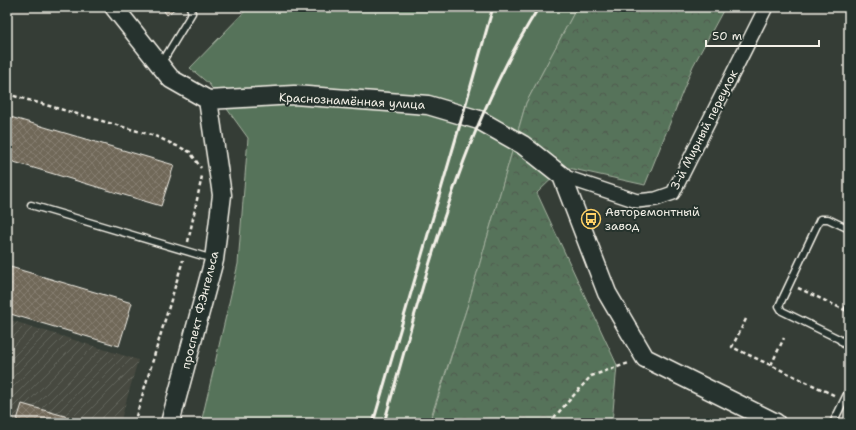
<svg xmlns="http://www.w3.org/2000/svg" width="856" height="430" viewBox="0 0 856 430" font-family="'Shantell Sans',sans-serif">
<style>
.industrial{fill:url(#industrial-furrows)}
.green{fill:#57735a;stroke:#a6b2a1}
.forest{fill:url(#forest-crowns);stroke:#a6b2a1}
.building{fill:url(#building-cross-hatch);stroke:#f4f1e8}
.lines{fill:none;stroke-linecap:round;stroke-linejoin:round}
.lane-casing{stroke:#f4f1e8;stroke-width:9}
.street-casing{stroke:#f4f1e8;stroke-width:16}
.secondary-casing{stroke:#f4f1e8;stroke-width:21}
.path{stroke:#f4f1e8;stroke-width:2.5;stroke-dasharray:4 3;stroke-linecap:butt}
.lane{stroke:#26332d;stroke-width:6}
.street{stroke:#26332d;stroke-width:13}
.secondary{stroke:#26332d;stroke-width:18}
.rail{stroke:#f4f1e8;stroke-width:3}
.labels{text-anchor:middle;stroke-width:4;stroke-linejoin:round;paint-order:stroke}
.street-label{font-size:12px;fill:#f4f1e8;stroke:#26332d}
.poi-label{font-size:12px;fill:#f4f1e8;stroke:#26332d;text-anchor:start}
</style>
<defs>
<pattern id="industrial-furrows" width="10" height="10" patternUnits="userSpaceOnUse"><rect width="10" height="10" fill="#474a40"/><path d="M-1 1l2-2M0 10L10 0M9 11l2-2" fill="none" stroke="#62655c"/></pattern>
<pattern id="forest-crowns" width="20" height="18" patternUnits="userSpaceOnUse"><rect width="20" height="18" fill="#57735a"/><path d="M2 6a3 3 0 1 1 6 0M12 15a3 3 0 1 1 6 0" fill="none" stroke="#4f5b4f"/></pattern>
<pattern id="building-cross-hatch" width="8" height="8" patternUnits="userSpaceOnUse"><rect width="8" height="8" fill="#706758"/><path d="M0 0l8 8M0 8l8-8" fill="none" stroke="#857d70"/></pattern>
</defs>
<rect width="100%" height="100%" fill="#353d36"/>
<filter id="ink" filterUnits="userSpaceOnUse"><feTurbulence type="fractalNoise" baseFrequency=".025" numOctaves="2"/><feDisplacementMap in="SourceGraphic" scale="8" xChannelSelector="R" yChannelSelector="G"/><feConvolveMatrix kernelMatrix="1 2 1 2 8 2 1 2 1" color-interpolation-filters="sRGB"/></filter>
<g filter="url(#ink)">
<!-- industrial -->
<path class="industrial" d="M7,319l131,41 -18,63h-113z"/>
<!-- green -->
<path class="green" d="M249,7h328l-51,96 -57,198 -40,122h-228l37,-159 10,-126 -39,-54 -19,-16z"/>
<!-- forest -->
<path class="forest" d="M577,7h148l-32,59 -48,119 -81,-18 -27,26 80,172 -5,58h-182l39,-122 57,-198z"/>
<!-- building -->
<path class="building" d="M161,7h16l-10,8z
M7,116l167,49 -13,41 -154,-46z
M7,266l125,37 -13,43 -112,-33z
M22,404l57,16 -1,3h-62z"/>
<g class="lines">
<defs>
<path id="lane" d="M161,64l31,-51 -2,-6
M31,205l182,54
M849,229l-21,-10h-8l-41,87 3,5 57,28 10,10
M833,423l16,-33"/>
<path id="street" d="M562,176l75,25 19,-2 17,-6 93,-186"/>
<path id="secondary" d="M114,7l57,72 37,21
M208,100l86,-5 134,10 51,15 44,25 39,31 45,117 38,65 131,65
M170,423l44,-163 8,-65 -14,-95"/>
</defs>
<!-- lane casing -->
<use href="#lane" class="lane-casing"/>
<!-- street casing -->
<use href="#street" class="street-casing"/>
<!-- secondary casing -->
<use href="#secondary" class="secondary-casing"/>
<!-- path -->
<path class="path" d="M7,94l148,42 35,16 11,16
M188,242l14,-66
M798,288l51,24
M844,310l5,-11
M746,319l-14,28 104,49
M771,365l13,-27
M134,423l49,-163
M549,423l42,-47 38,-13"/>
<!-- lane -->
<use href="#lane" class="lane"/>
<!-- street -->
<use href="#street" class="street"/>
<!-- secondary -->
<use href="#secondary" class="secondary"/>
<!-- rail -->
<path class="rail" d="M373,423l90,-309 30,-107
M384,423c41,-142 75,-290 155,-416"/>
</g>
</g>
<!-- icons -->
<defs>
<symbol id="bus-ring" viewBox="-11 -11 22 22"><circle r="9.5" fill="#26332d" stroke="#ffd166" stroke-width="1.5"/><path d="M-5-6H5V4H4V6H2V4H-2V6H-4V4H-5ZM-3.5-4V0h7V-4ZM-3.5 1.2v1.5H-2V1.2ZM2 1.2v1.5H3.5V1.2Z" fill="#ffd166"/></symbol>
</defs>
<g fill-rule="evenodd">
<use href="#bus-ring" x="580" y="208" width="22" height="22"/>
</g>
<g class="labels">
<!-- street labels -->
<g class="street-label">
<text transform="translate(352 101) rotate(3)" y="4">Краснознамённая улица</text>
<text transform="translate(704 130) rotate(-63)" y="4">3-й Мирный переулок</text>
<text transform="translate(200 310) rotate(-76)" y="4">проспект Ф.Энгельса</text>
</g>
<!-- poi labels -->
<g class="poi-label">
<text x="605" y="216">Авторемонтный<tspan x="605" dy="14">завод</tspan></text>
</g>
</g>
<!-- margin -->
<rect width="856" height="430" fill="none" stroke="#26332d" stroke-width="24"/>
<rect x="12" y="12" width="832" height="406" fill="none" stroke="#f4f1e8" stroke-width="1.5" filter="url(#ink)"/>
<!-- scale -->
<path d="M706 40v6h113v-6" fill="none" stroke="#f4f1e8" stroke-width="2"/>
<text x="712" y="40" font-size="12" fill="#f4f1e8" stroke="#26332d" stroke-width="3" paint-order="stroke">50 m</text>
</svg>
